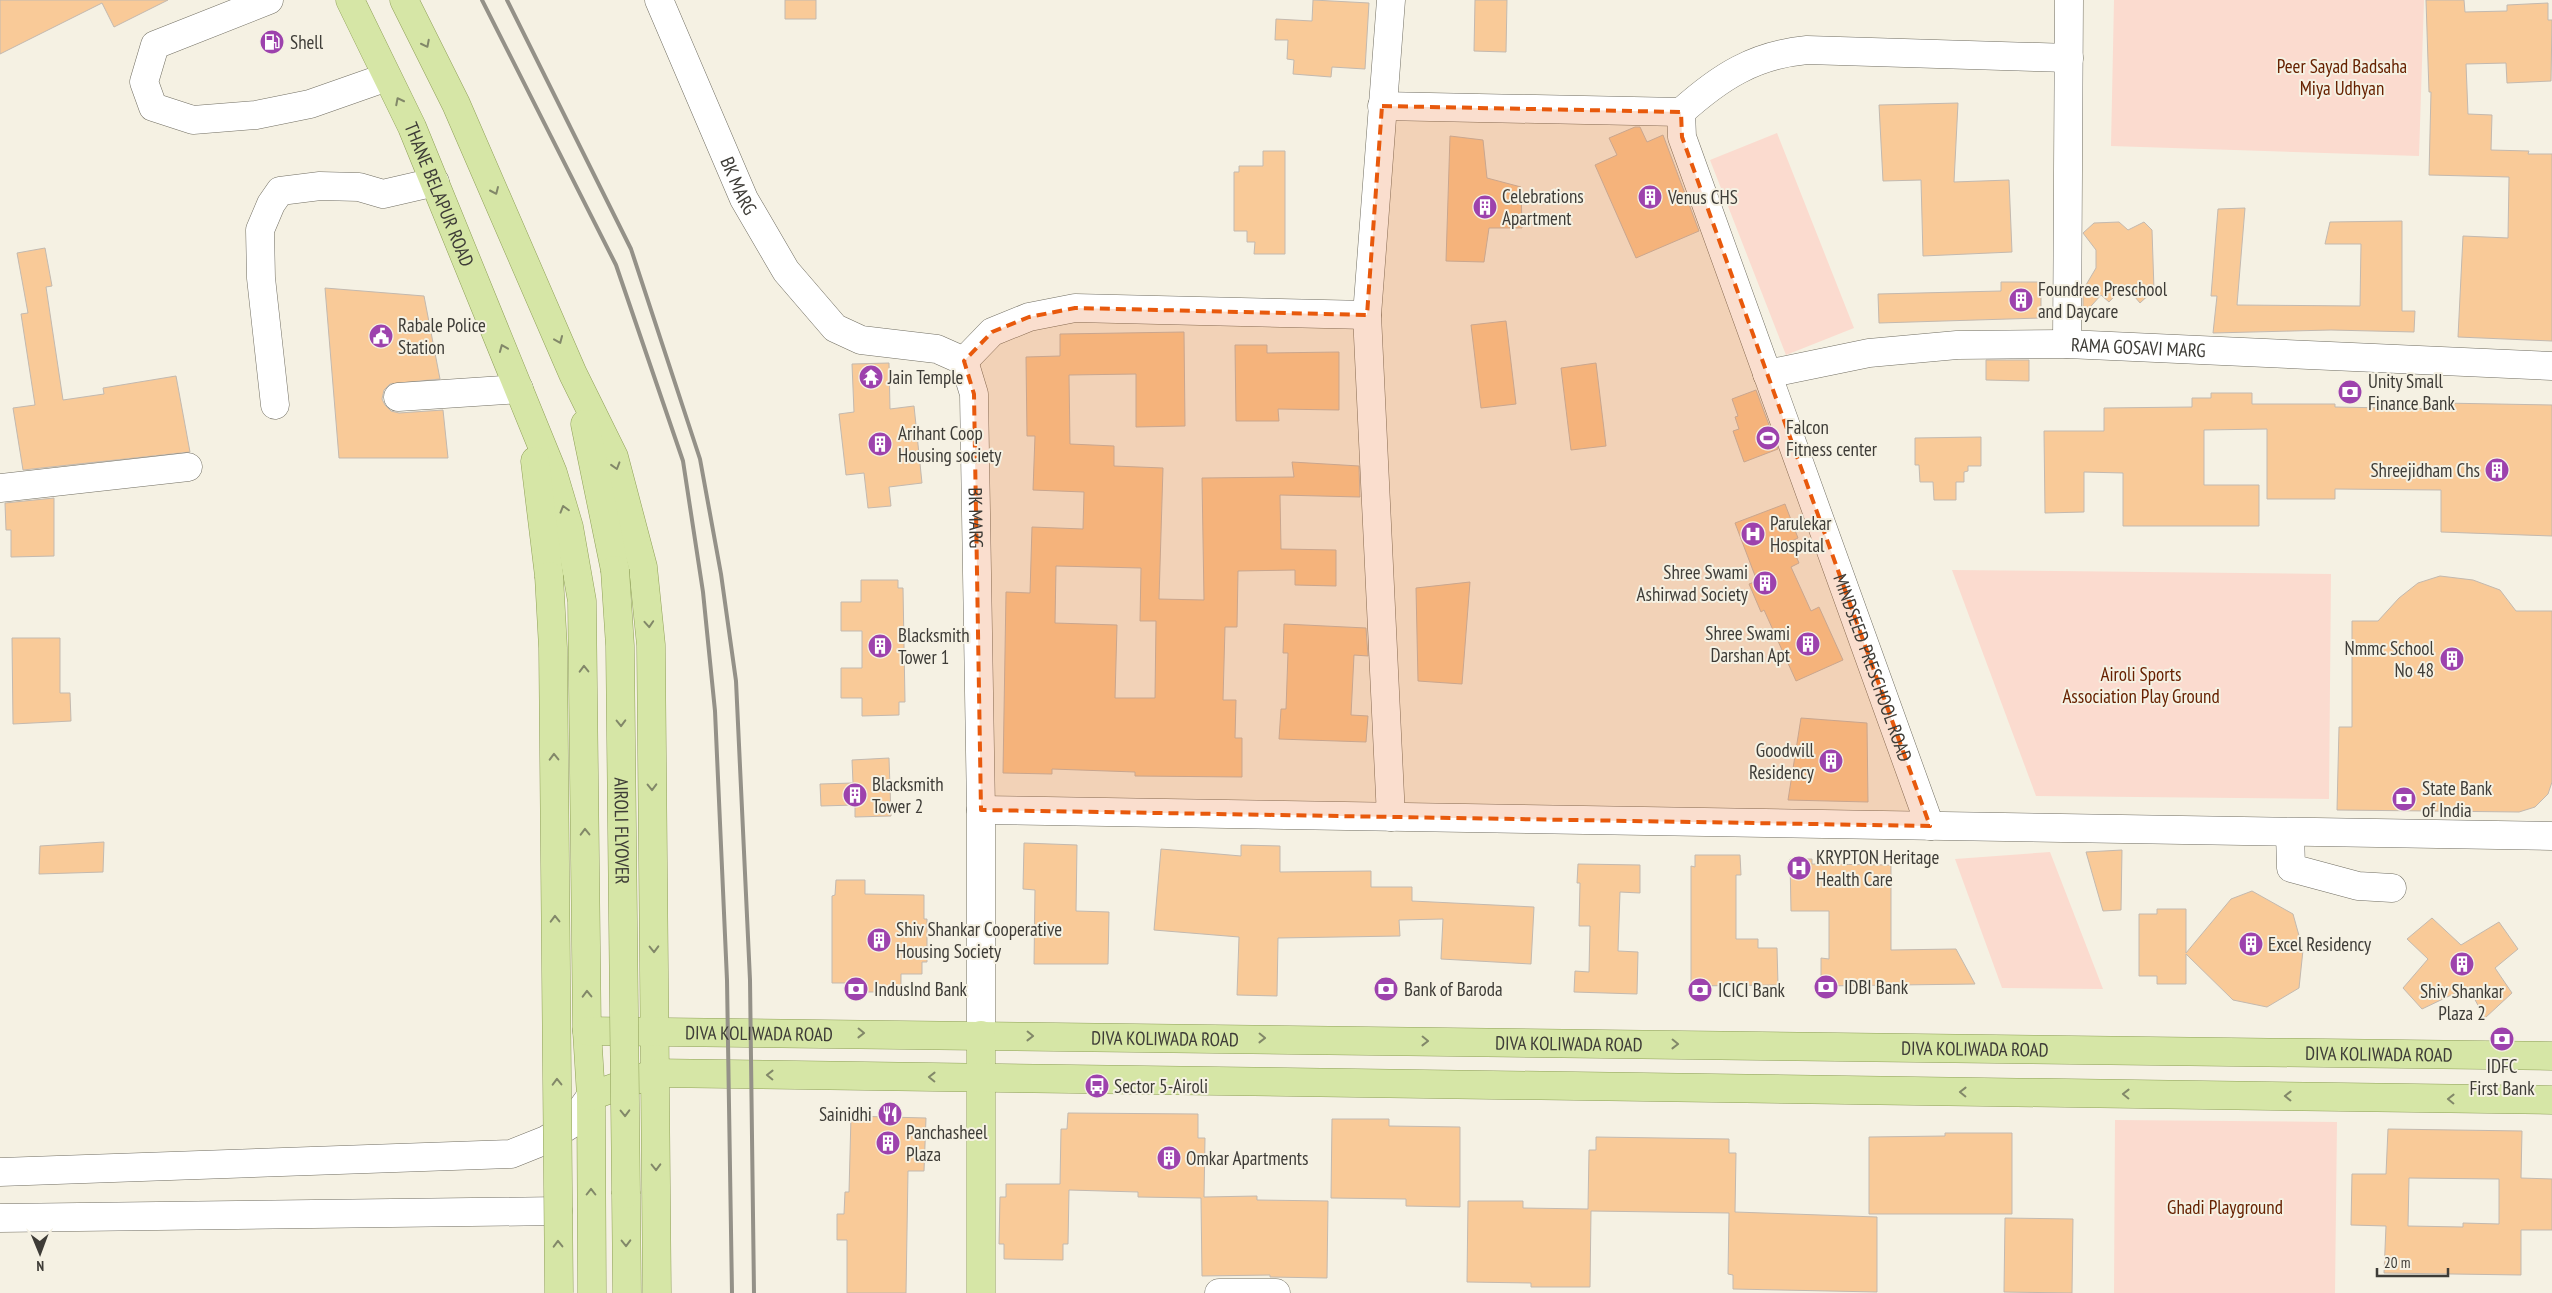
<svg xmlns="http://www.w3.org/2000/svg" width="2552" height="1293" viewBox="0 0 2552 1293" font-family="'PT Sans Narrow',sans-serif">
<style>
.green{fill:#fbdbcf}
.building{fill:#f9ca98;stroke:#c3b9af;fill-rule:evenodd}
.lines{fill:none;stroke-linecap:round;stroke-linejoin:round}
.minor-casing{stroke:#716e62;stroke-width:29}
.major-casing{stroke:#8fa058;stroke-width:29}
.minor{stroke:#fff;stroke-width:28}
.major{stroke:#d6e6a6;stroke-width:28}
.rail{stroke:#949188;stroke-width:4}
.major-bridge-casing{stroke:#8fa058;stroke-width:29;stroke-linecap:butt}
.major-bridge{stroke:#d6e6a6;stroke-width:28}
.oneway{stroke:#828869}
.marked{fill:#e8590c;fill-opacity:0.2;stroke:#e8590c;stroke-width:4;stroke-dasharray:10 6;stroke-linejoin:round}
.labels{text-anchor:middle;stroke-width:4;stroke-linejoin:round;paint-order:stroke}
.poi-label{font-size:19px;fill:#3e3c37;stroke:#f5f1e3;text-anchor:start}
.park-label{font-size:19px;fill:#672100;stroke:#f5f1e3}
.street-label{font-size:19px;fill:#3e3c37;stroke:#f5f1e3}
</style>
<rect width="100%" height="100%" fill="#f5f1e3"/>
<!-- green -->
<path class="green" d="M2114,0h310l-5,156 -308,-10z
M1777,133l77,195 -68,27 -76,-195z
M1952,570l379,4 -2,225 -293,-3z
M2050,852l53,137 -101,-1 -47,-129z
M2115,1120l222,2 -2,171h-221z"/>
<!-- building -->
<path class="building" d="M0,0h168l-54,27 -12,-24 -102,51z
M785,0h31v19h-31z
M1313,0l56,3 -4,66 -33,-2 -1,10 -38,-3 1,-14 -7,-1 1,-19h-13l1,-21 36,2z
M1475,0h32l-1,52 -32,-1z
M2426,0h38l1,12 42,-1v-6l41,-2v17h4l-1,61 -44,2 -1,-20 -40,1 2,50 24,1 -1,35 38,1 -1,3h24v187l-94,-4 5,-101 45,2 1,-61 -80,-2 2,-83h-2z
M1958,103l-4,79 55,-2 3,72 -89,4 -2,-76 -38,1 -4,-76z
M1635,127h5l7,15 16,-7 36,96 -63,27 -41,-93 22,-10 -8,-17z
M1450,136l33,4 4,38 34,9 1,41h-33l-5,34 -38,-1z
M1263,151h22v103h-31l1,-12h-8v-11h-13v-59h5v-6h24z
M2245,208l-8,97 123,1 1,-62h-36l5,-22 72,-1v90h13l-1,21 -83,-2 -118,3 4,-37h-6l7,-87z
M2119,222l9,8 16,-8 8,8 2,60 -14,13 -15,-18 -16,17 -8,-7 -18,20v-25l13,-22v-18l-13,-17 11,-10z
M45,248l7,38 -6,1 17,113 41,-6 -1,-6 73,-12 14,76 -167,18 -10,-62 22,-3 -14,-91 7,-1 -11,-60z
M2001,282h40v36l-162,5 -1,-29 123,-3z
M325,288l99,8 16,83 -50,5 -6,6 -2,9 3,6 6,6 8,2 44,-3 5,48h-109z
M1506,321l10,83 -35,4 -10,-83z
M1184,332l1,94 -49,1v-53l-67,1 1,69 44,2v20l49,2 -4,131 45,1 -2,-122 92,-1 -2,-15 67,4 1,31 -80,-2 1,54 55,1v36l-41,-1v-15l-57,1 -1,56h-12l-2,73h13l-1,38h7v39l-107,-1v-4l-83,-3v5l-49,-1 3,-181 24,1 2,-66 51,2 1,-37 -51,-2 2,-54h-8l-1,-79 34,-1v-22zM1056,566l85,2 -1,53h16l-1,77h-40l2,-73 -62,-2z
M1235,345h32v8l72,-1v58l-61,-1 1,12h-43z
M1986,360h43v21l-43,-1z
M889,363l1,46 24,-3 8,77 -33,4 2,19 -23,2 -4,-35 -18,2 -7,-61 15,-2 -2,-48z
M1596,363l10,83 -35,4 -10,-82z
M1756,390l22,59 -34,13 -11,-31 6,-2 -4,-12 3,-1 -6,-17z
M2211,393h41v11h83v3l106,2v-6l111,2v131l-111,-4v-42l-106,-1v10h-68v-70l-63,1v55h55v41h-136v-53l-39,-1v40l-39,1 -1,-82h60v-23l88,-1v-9h19z
M1981,437v29h-13v5l-4,1v10h-8v18h-22l-1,-18h-13l-1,-17h-4v-27z
M54,498v58l-43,1v-27h-5l-1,-27z
M1785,504l13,34 -8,4 9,21 -8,4 20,44 8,-4 24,53 -47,21 -32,-71 -3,2 -12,-28 8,-3 -22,-58z
M2440,576l33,4 27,10 16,21h36v171l-4,12 -13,13 -16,5 -182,-2 2,-83h13v-106h26l21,-23 19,-15z
M861,580h37v8h5l2,114h-6v13l-37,1v-18h-21v-30h21v-37h-21v-29h20z
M1470,582l-8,102 -44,-3 -2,-93z
M1284,624l82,4 2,28 -14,-1 -3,60 17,1 -2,26 -87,-3 2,-30h5l2,-56h-5z
M12,638h48v55h10l1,28 -58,3z
M1801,718l66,5 1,79 -80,-2z
M889,758l2,58 -36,1v-12l-34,1 -1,-22 33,-1 -1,-23z
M104,842l-1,30 -64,2 1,-28z
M1024,843l53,2 -1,66 33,1 -1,52h-74l1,-74 -12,-1z
M1241,845l39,1v26l91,-1v16h41v14l122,6 -3,57 -90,-5 2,-40 -44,1 1,16 -122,2 -1,58 -40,-1 2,-58 -85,-7 7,-81 80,7z
M2122,850l-1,60 -18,1 -17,-59z
M1695,855h45l1,20h-5v64h22v9h19l1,37 -87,1v-120l4,1z
M1790,859h22v5l79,1v85l65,-1 19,35 -154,2v-28l8,1v-48h-38z
M1578,864l62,1v28l-20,-1 -2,59 20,1 -1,42 -63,-2 1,-21 14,1 1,-46h-11l1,-43h-3z
M836,880h29v14l59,1v24h3v43h-5v12h-21v18h-49v-9h-20v-87l3,-1z
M2252,891l41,23 10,36 -4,38 -32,19 -34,-7 -47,-46v30h-29v-8h-18v-62h18v-5h29v44l45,-54z
M2432,918l29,27 38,-23 19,27 -23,19 17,25 -27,25 -17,-31 -46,22 -19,-21 25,-29 -21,-20z
M1068,1113l130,1v24h7l-1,59 53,-1v4l71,1 -1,77 -57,-1v-2l-68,1 -1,-78 -63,-1v-5l-69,-2 -1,54h-5v16l-59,-1v-15h-5l1,-47h6v-13h54l1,-55h6z
M851,1116l75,2 -2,53h-16l-2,122h-59v-53h-10v-26h7l1,-22h4z
M1332,1119h57v7l71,1v80l-54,-1v-7l-75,-1z
M2388,1129l134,2 -1,47 31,1v51h-31v45l-137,-2 2,-47 -35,-1 1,-51h34zM2409,1178l90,1v45l-36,-1v4l-55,-1z
M1945,1133h67v81h-143v-77l76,-1z
M1596,1137l133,2v14h7l-1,59 142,5v75l-144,-3v-14l-5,-1 1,-61 -138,-2 -1,76h-59v-4l-64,-1 1,-81h55v7l65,1 1,-59h7z
M2005,1218l68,1 -1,74 -68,-1z"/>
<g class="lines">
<defs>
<g id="minor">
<path d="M269,0l-114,45 -11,37 9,25 40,13 63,-5 54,-11 77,-27"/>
<path id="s1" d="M659,0l85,199 42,72 49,57 26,12 76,9 27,12 10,33 7,416v225"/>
<path d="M1382,106l299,6c39,-35 73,-57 126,-62l262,8"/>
<path id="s2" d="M1681,112l1,25 248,689"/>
<path d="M2067,344l2,-344"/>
<path d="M964,361l28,-29 37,-15 46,-9 292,7"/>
<path id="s3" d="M1767,374l102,-21 88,-8 110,-1 485,22"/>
<path d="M398,397l121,-8"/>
<path d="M275,405l-14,-127 -1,-48 11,-26 9,-13 40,-5 39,1 24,7 52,-12"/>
<path d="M0,488l188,-21"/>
<path d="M981,810l1571,26"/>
<path d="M1391,817l-24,-502 24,-315"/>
<path d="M2290,832l1,36 67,18 34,2"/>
<path d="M0,1172l511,-18 35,-14 25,-16 20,-28"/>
<path d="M0,1218l558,-7"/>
<path d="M1219,1293h57"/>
</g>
<g id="major">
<path id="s4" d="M350,0l62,127 141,346 16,54 13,74 5,430 4,65 1,197"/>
<path d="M404,0l52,104 117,270 41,83 29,110 8,78 6,648"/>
<path d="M585,424l30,146"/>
<path d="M535,461l14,115"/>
<path id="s5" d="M587,1031l1965,25"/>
<path d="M981,1035v258"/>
<path d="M591,1096l64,-23 1897,27"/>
<path d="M626,1194l1,99"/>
</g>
</defs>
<!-- minor casing -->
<use href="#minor" class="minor-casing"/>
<!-- major casing -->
<use href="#major" class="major-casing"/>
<!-- minor -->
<use href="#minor" class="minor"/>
<!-- major -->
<use href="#major" class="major"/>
<!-- rail -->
<path class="rail" d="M482,0l134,265 67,196 20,131 12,119 12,269 5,313
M507,0l124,249 69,210 21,115 15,107 14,299 4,313"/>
<defs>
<g id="major-bridge">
<path id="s6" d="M615,570l5,76 6,548"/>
<path d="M549,576l4,72 6,645"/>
</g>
</defs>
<!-- major-bridge casing -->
<use href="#major-bridge" class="major-bridge-casing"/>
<!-- major-bridge -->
<use href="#major-bridge" class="major-bridge"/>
</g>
<!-- one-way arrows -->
<defs><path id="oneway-chevron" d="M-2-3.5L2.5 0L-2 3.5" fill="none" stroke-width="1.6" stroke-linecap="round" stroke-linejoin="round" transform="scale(1.25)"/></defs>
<g class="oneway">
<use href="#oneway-chevron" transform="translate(426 44) rotate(63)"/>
<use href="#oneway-chevron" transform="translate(399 101) rotate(-117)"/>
<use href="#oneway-chevron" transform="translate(495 191) rotate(66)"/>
<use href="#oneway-chevron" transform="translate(559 340) rotate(67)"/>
<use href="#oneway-chevron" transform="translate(503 348) rotate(-112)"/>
<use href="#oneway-chevron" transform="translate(616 466) rotate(73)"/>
<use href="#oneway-chevron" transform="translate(564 509) rotate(-106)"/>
<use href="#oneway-chevron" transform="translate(649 624) rotate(86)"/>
<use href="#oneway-chevron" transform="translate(584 669) rotate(-91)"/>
<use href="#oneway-chevron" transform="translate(621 723) rotate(89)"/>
<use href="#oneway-chevron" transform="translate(554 757) rotate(-91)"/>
<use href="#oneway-chevron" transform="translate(652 787) rotate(89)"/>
<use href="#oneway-chevron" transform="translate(585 832) rotate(-91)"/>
<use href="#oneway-chevron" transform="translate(555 919) rotate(-91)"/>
<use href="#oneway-chevron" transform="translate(654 949) rotate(89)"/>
<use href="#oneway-chevron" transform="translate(587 994) rotate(-91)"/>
<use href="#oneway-chevron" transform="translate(861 1033) rotate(1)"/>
<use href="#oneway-chevron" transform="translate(1030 1036) rotate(1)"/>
<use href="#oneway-chevron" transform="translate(1262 1038) rotate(1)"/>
<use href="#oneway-chevron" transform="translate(1425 1041) rotate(1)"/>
<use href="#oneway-chevron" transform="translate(1675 1044) rotate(1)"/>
<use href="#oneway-chevron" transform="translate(770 1075) rotate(-179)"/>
<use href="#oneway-chevron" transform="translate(932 1077) rotate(-179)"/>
<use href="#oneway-chevron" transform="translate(557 1082) rotate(-91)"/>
<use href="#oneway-chevron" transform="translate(1963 1092) rotate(-179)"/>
<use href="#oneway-chevron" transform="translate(2126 1094) rotate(-179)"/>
<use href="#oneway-chevron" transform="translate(2288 1096) rotate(-179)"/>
<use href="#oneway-chevron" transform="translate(2451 1099) rotate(-179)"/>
<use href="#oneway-chevron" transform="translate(625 1113) rotate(89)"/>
<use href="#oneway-chevron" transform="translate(656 1167) rotate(89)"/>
<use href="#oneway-chevron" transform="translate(591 1192) rotate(-90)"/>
<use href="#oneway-chevron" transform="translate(626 1243) rotate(89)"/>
<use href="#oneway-chevron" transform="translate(558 1244) rotate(-91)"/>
</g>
<!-- marked area -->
<path class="marked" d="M1382,106l299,6 1,25 248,689 -949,-16 -7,-416 -10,-33 28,-29 37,-15 46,-9 292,7z"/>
<!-- icons -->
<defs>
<symbol id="fuel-disc" viewBox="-11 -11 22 22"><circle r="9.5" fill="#9d42ad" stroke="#f5f1e3"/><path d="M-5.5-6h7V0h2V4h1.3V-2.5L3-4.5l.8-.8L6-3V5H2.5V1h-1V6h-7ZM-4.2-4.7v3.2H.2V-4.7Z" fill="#fff"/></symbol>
<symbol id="building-disc" viewBox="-11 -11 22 22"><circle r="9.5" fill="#9d42ad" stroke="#f5f1e3"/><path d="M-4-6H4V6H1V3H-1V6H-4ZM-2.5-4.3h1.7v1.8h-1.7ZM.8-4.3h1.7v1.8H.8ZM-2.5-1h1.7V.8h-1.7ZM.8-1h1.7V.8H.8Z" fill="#fff"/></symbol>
<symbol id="civic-disc" viewBox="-11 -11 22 22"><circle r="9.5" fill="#9d42ad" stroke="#f5f1e3"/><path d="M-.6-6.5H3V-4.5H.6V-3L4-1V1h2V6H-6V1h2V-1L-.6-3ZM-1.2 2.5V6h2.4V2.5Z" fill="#fff"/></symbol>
<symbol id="temple-disc" viewBox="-11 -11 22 22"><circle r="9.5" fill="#9d42ad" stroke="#f5f1e3"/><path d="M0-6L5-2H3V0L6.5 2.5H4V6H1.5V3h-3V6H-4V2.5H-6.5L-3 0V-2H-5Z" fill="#fff"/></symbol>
<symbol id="bank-disc" viewBox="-11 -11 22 22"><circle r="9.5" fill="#9d42ad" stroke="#f5f1e3"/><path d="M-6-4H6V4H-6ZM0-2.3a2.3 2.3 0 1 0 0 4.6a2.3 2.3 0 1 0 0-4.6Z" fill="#fff"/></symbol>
<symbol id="stadium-disc" viewBox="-11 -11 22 22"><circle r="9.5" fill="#9d42ad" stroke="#f5f1e3"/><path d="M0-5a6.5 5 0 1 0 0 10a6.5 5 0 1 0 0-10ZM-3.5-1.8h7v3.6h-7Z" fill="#fff"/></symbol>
<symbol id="hospital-disc" viewBox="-11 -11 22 22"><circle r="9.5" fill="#9d42ad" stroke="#f5f1e3"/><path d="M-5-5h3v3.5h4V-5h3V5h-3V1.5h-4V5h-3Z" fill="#fff"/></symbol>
<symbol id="bus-disc" viewBox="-11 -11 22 22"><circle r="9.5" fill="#9d42ad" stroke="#f5f1e3"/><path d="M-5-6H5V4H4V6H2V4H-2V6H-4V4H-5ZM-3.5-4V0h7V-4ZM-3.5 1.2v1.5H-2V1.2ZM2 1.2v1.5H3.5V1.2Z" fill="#fff"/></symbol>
<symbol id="restaurant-disc" viewBox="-11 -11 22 22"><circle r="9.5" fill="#9d42ad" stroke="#f5f1e3"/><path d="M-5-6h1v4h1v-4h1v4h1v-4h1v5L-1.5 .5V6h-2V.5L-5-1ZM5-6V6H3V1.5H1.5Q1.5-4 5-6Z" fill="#fff"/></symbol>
</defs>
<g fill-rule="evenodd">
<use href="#fuel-disc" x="258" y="28" width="28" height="28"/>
<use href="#building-disc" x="1636" y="183" width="28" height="28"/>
<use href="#building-disc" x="1471" y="193" width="28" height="28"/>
<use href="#building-disc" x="2007" y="286" width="28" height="28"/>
<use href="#civic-disc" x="367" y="322" width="28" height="28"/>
<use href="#temple-disc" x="857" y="363" width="28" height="28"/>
<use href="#bank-disc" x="2336" y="378" width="28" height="28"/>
<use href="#stadium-disc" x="1754" y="424" width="28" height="28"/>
<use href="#building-disc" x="866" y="430" width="28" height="28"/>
<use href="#building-disc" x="2483" y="456" width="28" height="28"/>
<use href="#hospital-disc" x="1739" y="520" width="28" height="28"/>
<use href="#building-disc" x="1751" y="569" width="28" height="28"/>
<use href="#building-disc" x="1794" y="630" width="28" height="28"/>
<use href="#building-disc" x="866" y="632" width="28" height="28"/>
<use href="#building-disc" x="2438" y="645" width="28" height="28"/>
<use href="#building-disc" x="1817" y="747" width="28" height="28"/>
<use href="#building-disc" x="841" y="781" width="28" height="28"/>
<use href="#bank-disc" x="2390" y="785" width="28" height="28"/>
<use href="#hospital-disc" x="1785" y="854" width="28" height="28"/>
<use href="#building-disc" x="865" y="926" width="28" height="28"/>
<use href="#building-disc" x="2237" y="930" width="28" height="28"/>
<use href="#building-disc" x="2448" y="950" width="28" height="28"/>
<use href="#bank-disc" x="1812" y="973" width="28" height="28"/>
<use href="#bank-disc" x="842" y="975" width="28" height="28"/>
<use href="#bank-disc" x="1372" y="975" width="28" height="28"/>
<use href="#bank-disc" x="1686" y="976" width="28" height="28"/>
<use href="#bank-disc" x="2488" y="1025" width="28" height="28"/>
<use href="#bus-disc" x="1083" y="1072" width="28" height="28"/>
<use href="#restaurant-disc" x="876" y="1100" width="28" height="28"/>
<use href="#building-disc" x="874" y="1129" width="28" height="28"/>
<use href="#building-disc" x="1155" y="1144" width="28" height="28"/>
</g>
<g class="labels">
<!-- poi labels -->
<g class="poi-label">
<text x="290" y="49">Shell</text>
<text x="1502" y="203">Celebrations<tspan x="1502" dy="22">Apartment</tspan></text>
<text x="1668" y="204">Venus CHS</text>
<text x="2038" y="296">Foundree Preschool<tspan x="2038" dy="22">and Daycare</tspan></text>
<text x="398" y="332">Rabale Police<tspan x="398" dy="22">Station</tspan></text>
<text x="888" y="384">Jain Temple</text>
<text x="2368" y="388">Unity Small<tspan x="2368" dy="22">Finance Bank</tspan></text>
<text x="1786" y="434">Falcon<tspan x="1786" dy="22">Fitness center</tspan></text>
<text x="898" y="440">Arihant Coop<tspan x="898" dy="22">Housing society</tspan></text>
<text x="2480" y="477" text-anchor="end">Shreejidham Chs</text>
<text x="1770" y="530">Parulekar<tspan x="1770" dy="22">Hospital</tspan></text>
<text x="1748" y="579" text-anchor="end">Shree Swami<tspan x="1748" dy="22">Ashirwad Society</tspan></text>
<text x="1790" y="640" text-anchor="end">Shree Swami<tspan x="1790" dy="22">Darshan Apt</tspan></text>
<text x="898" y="642">Blacksmith<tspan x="898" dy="22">Tower 1</tspan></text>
<text x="2434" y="655" text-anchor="end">Nmmc School<tspan x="2434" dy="22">No 48</tspan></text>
<text x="1814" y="757" text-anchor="end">Goodwill<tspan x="1814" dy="22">Residency</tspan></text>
<text x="872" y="791">Blacksmith<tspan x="872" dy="22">Tower 2</tspan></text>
<text x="2422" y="795">State Bank<tspan x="2422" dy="22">of India</tspan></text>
<text x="1816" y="864">KRYPTON Heritage<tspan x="1816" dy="22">Health Care</tspan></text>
<text x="896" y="936">Shiv Shankar Cooperative<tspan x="896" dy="22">Housing Society</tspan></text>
<text x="2268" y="951">Excel Residency</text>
<text x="1844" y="994">IDBI Bank</text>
<text x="874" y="996">IndusInd Bank</text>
<text x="1404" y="996">Bank of Baroda</text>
<text x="1718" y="997">ICICI Bank</text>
<text x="2462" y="998" text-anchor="middle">Shiv Shankar<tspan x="2462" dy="22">Plaza 2</tspan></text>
<text x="2502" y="1073" text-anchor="middle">IDFC<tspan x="2502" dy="22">First Bank</tspan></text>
<text x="1114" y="1093">Sector 5-Airoli</text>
<text x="872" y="1121" text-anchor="end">Sainidhi</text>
<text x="906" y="1139">Panchasheel<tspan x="906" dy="22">Plaza</tspan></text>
<text x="1186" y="1165">Omkar Apartments</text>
</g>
<!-- park labels -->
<g class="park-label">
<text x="2342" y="73">Peer Sayad Badsaha<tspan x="2342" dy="22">Miya Udhyan</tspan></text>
<text x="2141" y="681">Airoli Sports<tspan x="2141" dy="22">Association Play Ground</tspan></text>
<text x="2225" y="1214">Ghadi Playground</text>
</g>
<!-- street labels -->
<g class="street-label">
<text dy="7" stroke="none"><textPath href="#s1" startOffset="202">BK MARG</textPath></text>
<text dy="7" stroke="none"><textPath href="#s4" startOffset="214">THANE BELAPUR ROAD</textPath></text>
<text dy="7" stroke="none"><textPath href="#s3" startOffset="374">RAMA GOSAVI MARG</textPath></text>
<text dy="7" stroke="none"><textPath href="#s1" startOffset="668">BK MARG</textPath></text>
<text dy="7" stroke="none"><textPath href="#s2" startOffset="589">MINDSEED PRESCHOOL ROAD</textPath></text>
<text dy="7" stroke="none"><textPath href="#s6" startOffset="261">AIROLI FLYOVER</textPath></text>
<text dy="7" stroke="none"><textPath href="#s5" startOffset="172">DIVA KOLIWADA ROAD</textPath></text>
<text dy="7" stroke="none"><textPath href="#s5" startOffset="578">DIVA KOLIWADA ROAD</textPath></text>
<text dy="7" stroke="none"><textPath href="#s5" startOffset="982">DIVA KOLIWADA ROAD</textPath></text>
<text dy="7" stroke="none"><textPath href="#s5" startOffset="1388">DIVA KOLIWADA ROAD</textPath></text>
<text dy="7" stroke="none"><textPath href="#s5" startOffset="1792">DIVA KOLIWADA ROAD</textPath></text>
</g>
</g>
<!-- north arrow -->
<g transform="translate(40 1253) rotate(179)" stroke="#f5f1e3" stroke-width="4" paint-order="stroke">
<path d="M0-4L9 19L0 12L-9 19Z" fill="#3e3c37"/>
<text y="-8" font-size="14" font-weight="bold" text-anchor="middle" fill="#3e3c37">N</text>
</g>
<!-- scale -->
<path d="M2377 1268v8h71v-8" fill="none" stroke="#3e3c37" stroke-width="2.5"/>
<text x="2384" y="1268" font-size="15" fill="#3e3c37" stroke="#f5f1e3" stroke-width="4" paint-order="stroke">20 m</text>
</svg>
